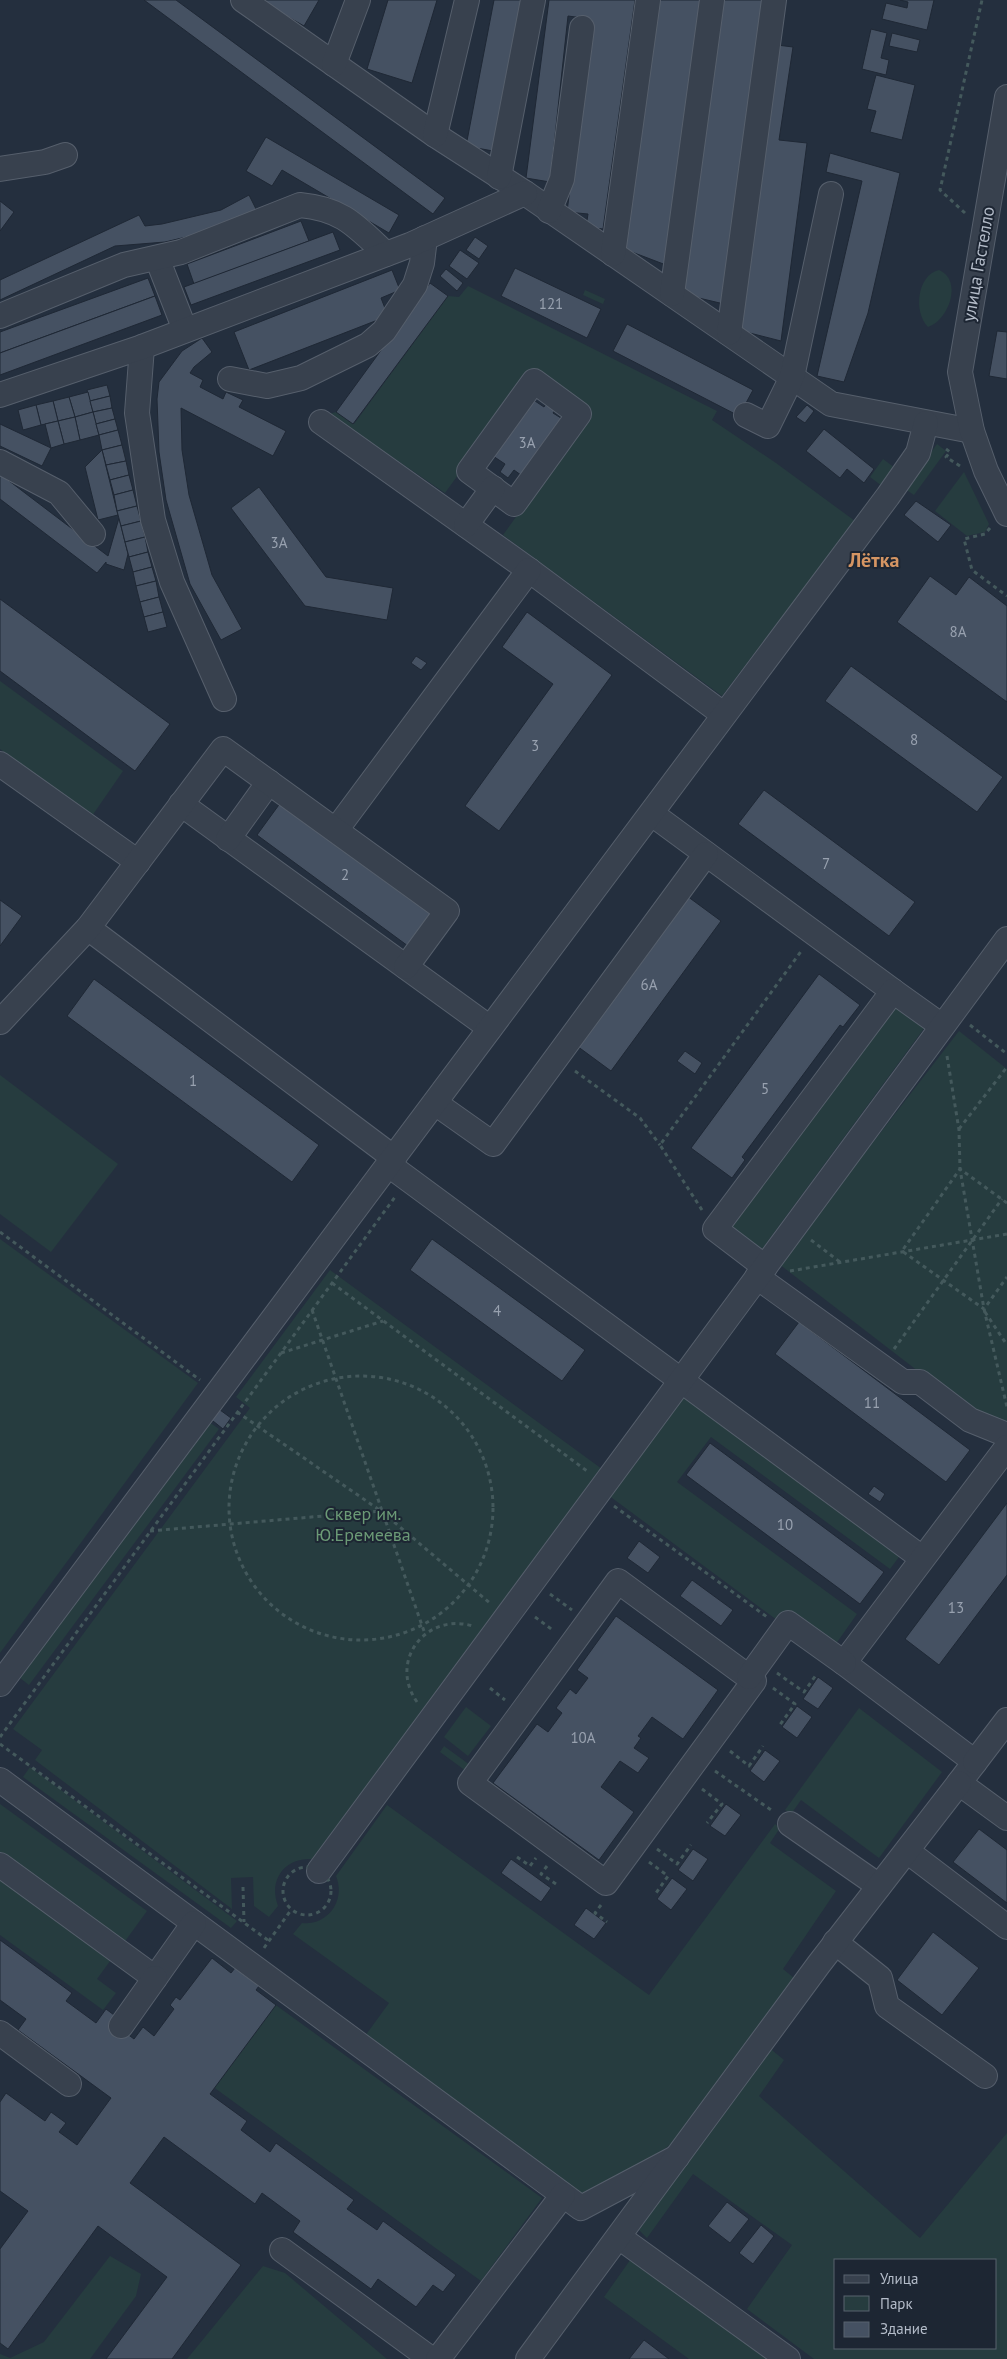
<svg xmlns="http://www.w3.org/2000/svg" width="1007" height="2359" font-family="'PT Sans',sans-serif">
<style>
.green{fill:#263c3f;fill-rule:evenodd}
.building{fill:#455162;stroke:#1f2835}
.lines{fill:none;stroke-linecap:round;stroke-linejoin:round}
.minor-casing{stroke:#565f6c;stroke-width:26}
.path{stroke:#44595c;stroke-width:3;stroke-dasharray:4 4;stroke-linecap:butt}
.minor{stroke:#38414e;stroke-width:24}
.labels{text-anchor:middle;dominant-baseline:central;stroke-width:4;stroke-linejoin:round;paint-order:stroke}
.number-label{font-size:15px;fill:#98a1af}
.street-label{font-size:18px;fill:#b4bcc9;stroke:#1d2633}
.park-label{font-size:18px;fill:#6b9a76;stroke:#1d2633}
.quarter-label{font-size:20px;font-weight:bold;fill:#d59563;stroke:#1d2633}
</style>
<rect width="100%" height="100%" fill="#242f3e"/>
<!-- green -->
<g class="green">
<path d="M 939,270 C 963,280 949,320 928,327 C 913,312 917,275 939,270 Z"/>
<path d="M 468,286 L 717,411 L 712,420 L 776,463 L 855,521 L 722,696 L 503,535 L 590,414 L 532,373 L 445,493 L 329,414 L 336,412 L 354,424 L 448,296 L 459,297 Z"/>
<path d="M 585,290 L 605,299 L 603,304 L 583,295 Z"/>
<path d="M 937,444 L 946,451 L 914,495 L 905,489 Z"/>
<path d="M 883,459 L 895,468 L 882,486 L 870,477 Z"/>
<path d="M 964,472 L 989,524 L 985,532 L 967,536 L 935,511 Z"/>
<path d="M 0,681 L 123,771 L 92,816 L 0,749 Z"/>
<path d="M 892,998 L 928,1023 L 762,1249 L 727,1223 Z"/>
<path d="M 959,1031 L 1007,1069 L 1007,1427 L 1001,1435 L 779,1264 Z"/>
<path d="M 0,1075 L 118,1164 L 51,1252 L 0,1214 Z"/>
<path d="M 0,1239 L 198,1383 L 0,1653 Z"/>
<path d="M 330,1270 L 602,1469 L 312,1859 C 285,1857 268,1880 278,1906 L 269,1917 L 254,1906 L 253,1877 L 231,1878 L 232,1909 L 35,1760 L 42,1750 L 13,1729 L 250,1408 L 236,1397 Z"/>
<path d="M 685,1392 L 902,1553 L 890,1569 L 711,1437 L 677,1482 L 857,1614 L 833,1648 L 781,1623 L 608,1495 Z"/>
<path d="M 209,1422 L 219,1429 L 29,1685 L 20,1678 Z"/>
<path d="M 466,1707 L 491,1726 L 468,1756 L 444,1737 Z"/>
<path d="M 859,1708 L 942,1772 L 879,1858 L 801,1800 L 791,1814 L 785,1810 Z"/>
<path d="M 444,1746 L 470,1765 L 466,1771 L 440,1752 Z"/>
<path d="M 30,1767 L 237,1921 L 231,1928 L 23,1777 Z"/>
<path d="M 0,1804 L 147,1911 L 123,1944 L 0,1855 Z"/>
<path d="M 387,1805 L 649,1995 L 775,1824 L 780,1828 L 770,1843 L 836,1891 L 783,1969 L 794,1978 L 685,2135 L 591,2198 L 580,2192 L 365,2036 L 389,2003 L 293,1934 L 302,1923 C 328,1926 346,1900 336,1876 Z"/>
<path d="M 0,1875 L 113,1957 L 97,1979 L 116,1993 L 103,2010 L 0,1935 Z"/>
<path d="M 273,2003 L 542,2198 L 481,2281 L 212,2086 Z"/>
<path d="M 767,2046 L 784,2060 L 759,2096 L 920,2238 L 1007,2133 L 1007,2359 L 814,2359 L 747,2309 L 792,2245 L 693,2174 L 647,2238 L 638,2229 ZM 836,2260 L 996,2260 L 996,2348 L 836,2348 Z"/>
<path d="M 110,2256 L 141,2274 L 136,2296 L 90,2359 L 0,2359 L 0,2354 L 10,2358 L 44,2342 Z"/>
<path d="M 633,2256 L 777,2359 L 689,2359 L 604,2297 Z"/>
<path d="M 263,2266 L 285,2273 L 387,2359 L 187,2359 Z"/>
</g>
<!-- building -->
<g class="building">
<path d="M 144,0 L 176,0 L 445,198 L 433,214 Z"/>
<path d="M 266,0 L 319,0 L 304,26 L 264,3 Z"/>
<path d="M 388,0 L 437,0 L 412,83 L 367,69 Z"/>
<path d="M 494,0 L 522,0 L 493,151 L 466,146 Z"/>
<path d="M 549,0 L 635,0 L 603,229 L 586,227 L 588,214 L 567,212 L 591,19 L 568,16 L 550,182 L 526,178 Z"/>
<path d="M 658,0 L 703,0 L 666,265 L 624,249 Z"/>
<path d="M 721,0 L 764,0 L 724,304 L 682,294 Z"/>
<path d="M 900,0 L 934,0 L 927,30 L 882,19 L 886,3 L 907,8 L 908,2 Z"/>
<path d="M 871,29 L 887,33 L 881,58 L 889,60 L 886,75 L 862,69 Z"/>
<path d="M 892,33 L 920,40 L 917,52 L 889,46 Z"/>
<path d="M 777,45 L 793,47 L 779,140 L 807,143 L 781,341 L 738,330 Z"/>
<path d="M 876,75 L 915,85 L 902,140 L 870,132 L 876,111 L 867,109 Z"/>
<path d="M 266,137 L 399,215 L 389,233 L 282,170 L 272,186 L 246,171 Z"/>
<path d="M 830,153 L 900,173 L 868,313 L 844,382 L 817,376 L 862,181 L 826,172 Z"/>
<path d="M 249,195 L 257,211 L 228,227 L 165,242 L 115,246 L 0,300 L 0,280 L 139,215 L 145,226 L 162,224 L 221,210 Z"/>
<path d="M 0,201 L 14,212 L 0,231 Z"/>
<path d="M 301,221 L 309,241 L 194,284 L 187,264 Z"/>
<path d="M 333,232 L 340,250 L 191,305 L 184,287 Z"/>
<path d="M 475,237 L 488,246 L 479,259 L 466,250 Z"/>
<path d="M 460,250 L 479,263 L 467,279 L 449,266 Z"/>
<path d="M 515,268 L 601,309 L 587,338 L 501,296 Z"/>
<path d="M 446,269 L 463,283 L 457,291 L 440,276 Z"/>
<path d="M 392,270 L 400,290 L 381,298 L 388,316 L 249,370 L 234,332 Z"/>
<path d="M 148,278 L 155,296 L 0,353 L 0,332 Z"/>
<path d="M 430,283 L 448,296 L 353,424 L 336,412 Z"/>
<path d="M 155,296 L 162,315 L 0,375 L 0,353 Z"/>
<path d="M 627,324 L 753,390 L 739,416 L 613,351 Z"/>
<path d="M 997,331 L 1007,332 L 1007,379 L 989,376 Z"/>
<path d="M 202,338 L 212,352 L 194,367 L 190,373 L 203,380 L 200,387 L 223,399 L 226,392 L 243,400 L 239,407 L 286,431 L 273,456 L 181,408 L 182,450 L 189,495 L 212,575 L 242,629 L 221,640 L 190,584 L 166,500 L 159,452 L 157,399 L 159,382 L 182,351 Z"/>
<path d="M 107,385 L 110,396 L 90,401 L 87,390 Z"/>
<path d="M 88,392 L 93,412 L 75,417 L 69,397 Z"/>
<path d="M 110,396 L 112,408 L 93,412 L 90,401 Z"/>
<path d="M 69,397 L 75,417 L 58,421 L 53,401 Z"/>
<path d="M 550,398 L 559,404 L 553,413 L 564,420 L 525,478 L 514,470 L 508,478 L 500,472 L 505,464 L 493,456 L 532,399 L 544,407 Z"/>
<path d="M 53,401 L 58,421 L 41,425 L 36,405 Z"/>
<path d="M 36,405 L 41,425 L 23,430 L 18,410 Z"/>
<path d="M 807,405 L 814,411 L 805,423 L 796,417 Z"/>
<path d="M 112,408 L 115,419 L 96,424 L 93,412 Z"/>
<path d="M 93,412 L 99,435 L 80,440 L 75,417 Z"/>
<path d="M 75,417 L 80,440 L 64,444 L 58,421 Z"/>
<path d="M 115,419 L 118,430 L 99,435 L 96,424 Z"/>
<path d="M 58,421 L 64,444 L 51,448 L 45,424 Z"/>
<path d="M 0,424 L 51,448 L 42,466 L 0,446 Z"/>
<path d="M 824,429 L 874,469 L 864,483 L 847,469 L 840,478 L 806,451 Z"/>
<path d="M 118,430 L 122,445 L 102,450 L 99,435 Z"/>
<path d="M 122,445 L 126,461 L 106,465 L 102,450 Z"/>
<path d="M 102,450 L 118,515 L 98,520 L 85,467 Z"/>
<path d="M 126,461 L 129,475 L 110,480 L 106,465 Z"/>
<path d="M 0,474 L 108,556 L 119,518 L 128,554 L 124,570 L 106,564 L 106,562 L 97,573 L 0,499 Z"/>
<path d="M 129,475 L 133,490 L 114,495 L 110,480 Z"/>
<path d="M 259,487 L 326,577 L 393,588 L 387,620 L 305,606 L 231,508 Z"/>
<path d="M 133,490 L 137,506 L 117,511 L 114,495 Z"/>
<path d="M 916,501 L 951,525 L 938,542 L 904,515 Z"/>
<path d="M 137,506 L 141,521 L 121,526 L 117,511 Z"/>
<path d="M 141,521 L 145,537 L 125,542 L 121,526 Z"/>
<path d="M 145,537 L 148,552 L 129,557 L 125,542 Z"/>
<path d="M 148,552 L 152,567 L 133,572 L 129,557 Z"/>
<path d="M 152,567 L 156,581 L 136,586 L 133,572 Z"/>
<path d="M 930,576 L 956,595 L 969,577 L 1007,606 L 1007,702 L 897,622 Z"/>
<path d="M 156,581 L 159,597 L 140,602 L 136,586 Z"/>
<path d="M 159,597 L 163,612 L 144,617 L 140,602 Z"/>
<path d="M 0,599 L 170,724 L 135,771 L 0,671 Z"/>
<path d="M 163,612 L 167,627 L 148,632 L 144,617 Z"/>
<path d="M 527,612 L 612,675 L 499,831 L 465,806 L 553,684 L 502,647 Z"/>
<path d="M 416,656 L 427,663 L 421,670 L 411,663 Z"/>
<path d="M 851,666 L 1003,777 L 977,812 L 825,701 Z"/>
<path d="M 764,790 L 915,902 L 889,936 L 738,824 Z"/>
<path d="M 281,802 L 433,914 L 408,946 L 257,835 Z"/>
<path d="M 687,896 L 721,921 L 611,1071 L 577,1046 Z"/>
<path d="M 0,900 L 22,916 L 0,946 Z"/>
<path d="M 819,974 L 860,1005 L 843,1027 L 840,1025 L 742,1157 L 745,1160 L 732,1178 L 691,1148 Z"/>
<path d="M 94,979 L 319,1145 L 292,1182 L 67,1016 Z"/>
<path d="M 685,1051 L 702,1063 L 695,1074 L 677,1061 Z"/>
<path d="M 432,1239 L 585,1350 L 562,1381 L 410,1270 Z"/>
<path d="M 799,1322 L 970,1450 L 946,1482 L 775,1354 Z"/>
<path d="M 216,1407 L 231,1418 L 223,1429 L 208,1417 Z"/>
<path d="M 710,1443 L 884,1572 L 860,1604 L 686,1475 Z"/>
<path d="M 874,1486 L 885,1494 L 880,1502 L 868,1494 Z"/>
<path d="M 1007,1503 L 1007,1575 L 939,1665 L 905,1639 Z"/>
<path d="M 639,1541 L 660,1557 L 648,1573 L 627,1558 Z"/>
<path d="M 692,1580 L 733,1610 L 721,1626 L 680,1596 Z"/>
<path d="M 616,1616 L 718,1690 L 683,1739 L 652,1717 L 638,1736 L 641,1738 L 634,1748 L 649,1758 L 638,1773 L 620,1761 L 601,1787 L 634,1812 L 599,1860 L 493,1783 L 537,1724 L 548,1732 L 562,1713 L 556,1708 L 570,1689 L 576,1694 L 588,1678 L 577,1670 Z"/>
<path d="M 818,1677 L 833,1688 L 818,1709 L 803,1699 Z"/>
<path d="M 797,1706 L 812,1717 L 797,1738 L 782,1727 Z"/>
<path d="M 765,1750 L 780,1761 L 764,1782 L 750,1771 Z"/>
<path d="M 726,1804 L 741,1815 L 725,1836 L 710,1826 Z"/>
<path d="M 979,1829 L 1007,1850 L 1007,1903 L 953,1862 Z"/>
<path d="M 693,1849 L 708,1859 L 693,1881 L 678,1870 Z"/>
<path d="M 511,1859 L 551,1888 L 541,1902 L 501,1873 Z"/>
<path d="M 672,1878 L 687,1889 L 671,1910 L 657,1899 Z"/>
<path d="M 586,1908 L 606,1923 L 594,1939 L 574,1925 Z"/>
<path d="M 933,1932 L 979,1968 L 942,2015 L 897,1980 Z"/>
<path d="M 0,1940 L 72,1993 L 66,2001 L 96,2023 L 106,2009 L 114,2015 L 110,2021 L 134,2039 L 143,2027 L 154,2036 L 174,2009 L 170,2005 L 176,1997 L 180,2000 L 212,1958 L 231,1973 L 235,1968 L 259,1986 L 256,1990 L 276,2005 L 210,2094 L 247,2121 L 241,2130 L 270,2152 L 276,2143 L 354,2200 L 347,2209 L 377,2230 L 383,2221 L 456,2275 L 443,2292 L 433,2285 L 416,2307 L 378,2279 L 371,2289 L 293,2232 L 300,2221 L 262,2193 L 255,2204 L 164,2137 L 130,2183 L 241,2265 L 172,2359 L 106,2359 L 167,2277 L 98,2226 L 8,2349 L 0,2343 L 0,2249 L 28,2211 L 0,2191 L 0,2102 L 6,2093 L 45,2121 L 51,2112 L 66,2123 L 59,2132 L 77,2145 L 111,2098 L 18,2030 L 26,2019 L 0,2000 Z"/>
<path d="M 727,2202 L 749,2219 L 730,2243 L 708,2226 Z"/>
<path d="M 761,2225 L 774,2236 L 753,2264 L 739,2253 Z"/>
<path d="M 644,2340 L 669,2359 L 629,2359 Z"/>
</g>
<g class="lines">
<!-- minor casing -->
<g class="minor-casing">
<g id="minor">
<path d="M 243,0 L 435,135 L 525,193 L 831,404 L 972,431"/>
<path d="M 334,64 L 358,0"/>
<path d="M 1007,97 L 960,372 L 972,431 L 986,471 L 1007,514"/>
<path d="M 435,135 L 467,0"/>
<path d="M 0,169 L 45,162 L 65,155"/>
<path d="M 499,177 L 533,0"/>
<path d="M 549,211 L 562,179 L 582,28"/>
<path d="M 613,254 L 648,0"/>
<path d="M 157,258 L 185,330"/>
<path d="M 672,294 L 712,0"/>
<path d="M 0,316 L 124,265 L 181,252 L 300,205 C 343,209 356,226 386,254"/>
<path d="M 729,333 L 774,0"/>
<path d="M 142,347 L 137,413 L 153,520 L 172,582 L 224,699"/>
<path d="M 230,379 L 267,386 L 301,378 L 368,345 L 384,331 L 415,285 L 422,263 L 425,238"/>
<path d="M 534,381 L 579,414 L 514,504 L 469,471 Z"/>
<path d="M 0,395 L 142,347 L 410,245 L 525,193"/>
<path d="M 746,415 L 768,426 L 792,377 L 831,194"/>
<path d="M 321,422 L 529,570 L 723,714"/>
<path d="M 0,462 L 59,493 L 93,534"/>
<path d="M 466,525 L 493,488"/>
<path d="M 0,764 L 138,862"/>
<path d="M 181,804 L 490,1028"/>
<path d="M 652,814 L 893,991"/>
<path d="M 336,830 L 529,570"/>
<path d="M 228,839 L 269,782"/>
<path d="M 88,928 L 394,1158"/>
<path d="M 0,1022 L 88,928 L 223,749 L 447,911 L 406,967"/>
<path d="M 435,1103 L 493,1144 L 706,854"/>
<path d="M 389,1165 L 922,1558"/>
<path d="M 765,1267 L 715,1229 L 893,991 L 942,1026"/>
<path d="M 757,1277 L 903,1382 L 920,1382 L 970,1420 L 1007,1435"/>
<path d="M 1007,1447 L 844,1663 L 975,1762 L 959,1783 L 1007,1818"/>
<path d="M 618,1581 L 754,1681 L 606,1883 L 470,1783 Z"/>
<path d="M 749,1677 L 788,1623 L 844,1663"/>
<path d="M 0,1684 L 888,496 L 918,453 L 926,423"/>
<path d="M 975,1762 L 1007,1720"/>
<path d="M 0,1780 L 581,2208 L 677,2157"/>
<path d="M 790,1824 L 879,1886"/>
<path d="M 907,1851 L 1007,1927"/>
<path d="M 0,1865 L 155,1978 L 194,1923"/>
<path d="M 319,1871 L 1007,939"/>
<path d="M 835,1942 L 880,1978 L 887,2006 L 985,2076"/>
<path d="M 121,2026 L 155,1978"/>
<path d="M 0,2033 L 69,2084"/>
<path d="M 619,2237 L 788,2359"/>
<path d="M 282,2250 L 431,2359"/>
<path d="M 438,2359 L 563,2195"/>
<path d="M 528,2359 L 819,1964 L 959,1783"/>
</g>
</g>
<!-- path -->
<g class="path">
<path d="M 965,213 L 940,190 L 982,0"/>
<path d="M 946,449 L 950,452 L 946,457 L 960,466"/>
<path d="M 990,528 L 985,534 L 964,539 L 972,570 L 1007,596"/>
<path d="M 970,1025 L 1007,1054"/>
<path d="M 947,1056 L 959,1130 L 960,1169 L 984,1309 L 1007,1407"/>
<path d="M 575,1071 L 640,1118 L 660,1145"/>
<path d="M 959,1129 L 1007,1067"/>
<path d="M 1007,1203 L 960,1169 L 902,1251 L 984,1309 L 1007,1277"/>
<path d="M 702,1210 L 660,1145 L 802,950"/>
<path d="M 0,1232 L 200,1380"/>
<path d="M 811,1240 L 840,1262"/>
<path d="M 790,1271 L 1007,1234"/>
<path d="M 332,1283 L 587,1471"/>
<path d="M 312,1310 L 425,1634"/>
<path d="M 985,1312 L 1007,1345"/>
<path d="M 894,1349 L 1002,1199"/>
<path d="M 281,1353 L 383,1321"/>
<circle cx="361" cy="1508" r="132"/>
<path d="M 237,1412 L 381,1511 L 491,1604"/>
<path d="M 614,1506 L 767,1617"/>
<path d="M 150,1531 L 381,1511"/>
<path d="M 550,1594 L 572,1610"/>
<path d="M 535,1617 L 554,1631"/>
<path d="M 777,1673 L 804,1692 L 816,1675"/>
<path d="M 490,1688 L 505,1700"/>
<path d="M 773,1688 L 795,1704 L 779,1726"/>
<path d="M 417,1702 C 388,1661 426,1612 473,1626"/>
<path d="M 0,1737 L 395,1197"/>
<path d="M 0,1744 L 269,1941"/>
<path d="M 730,1751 L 749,1766 L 763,1746"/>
<path d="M 715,1771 L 774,1812"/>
<path d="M 702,1789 L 722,1804 L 707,1823"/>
<path d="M 657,1849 L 677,1864 L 691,1845"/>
<path d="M 517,1857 L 530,1866 L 536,1858"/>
<path d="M 649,1862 L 668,1876 L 654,1896"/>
<path d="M 547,1866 L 541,1874 L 556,1884"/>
<circle cx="307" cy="1891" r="24"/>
<path d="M 243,1887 L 244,1922"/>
<path d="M 601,1905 L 595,1913 L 607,1922"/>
<path d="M 264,1948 L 291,1910"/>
</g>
<!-- minor -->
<use href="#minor" class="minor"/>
</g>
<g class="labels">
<!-- number labels -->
<g class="number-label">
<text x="551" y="303">121</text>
<text x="527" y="442">3А</text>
<text x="279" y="542">3А</text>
<text x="958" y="631">8А</text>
<text x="914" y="739">8</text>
<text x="535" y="745">3</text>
<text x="826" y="863">7</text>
<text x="345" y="874">2</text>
<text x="649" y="984">6А</text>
<text x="193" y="1080">1</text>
<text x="765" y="1088">5</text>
<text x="497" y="1310">4</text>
<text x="872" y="1402">11</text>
<text x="785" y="1524">10</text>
<text x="956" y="1607">13</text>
<text x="583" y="1737">10А</text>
</g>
<!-- street labels -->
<g class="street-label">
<text transform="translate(978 264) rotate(-80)">улица Гастелло</text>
</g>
<!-- park labels -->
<g class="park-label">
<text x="363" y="1513">Сквер им.<tspan x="363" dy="21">Ю.Еремеева</tspan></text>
</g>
<!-- quarter labels -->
<g class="quarter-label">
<text x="874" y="560">Лётка</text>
</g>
</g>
<!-- legend -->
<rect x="834" y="2259" width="162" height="90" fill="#1d2633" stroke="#59626f"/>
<rect x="844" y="2275" width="25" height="8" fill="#38414e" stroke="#59626f"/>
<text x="880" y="2284" font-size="15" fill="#b4bcc9">Улица</text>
<rect x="844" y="2296" width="25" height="15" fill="#263c3f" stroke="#59626f"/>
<text x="880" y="2309" font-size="15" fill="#b4bcc9">Парк</text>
<rect x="844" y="2322" width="25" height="15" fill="#455162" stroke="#59626f"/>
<text x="880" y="2334" font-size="15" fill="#b4bcc9">Здание</text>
</svg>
